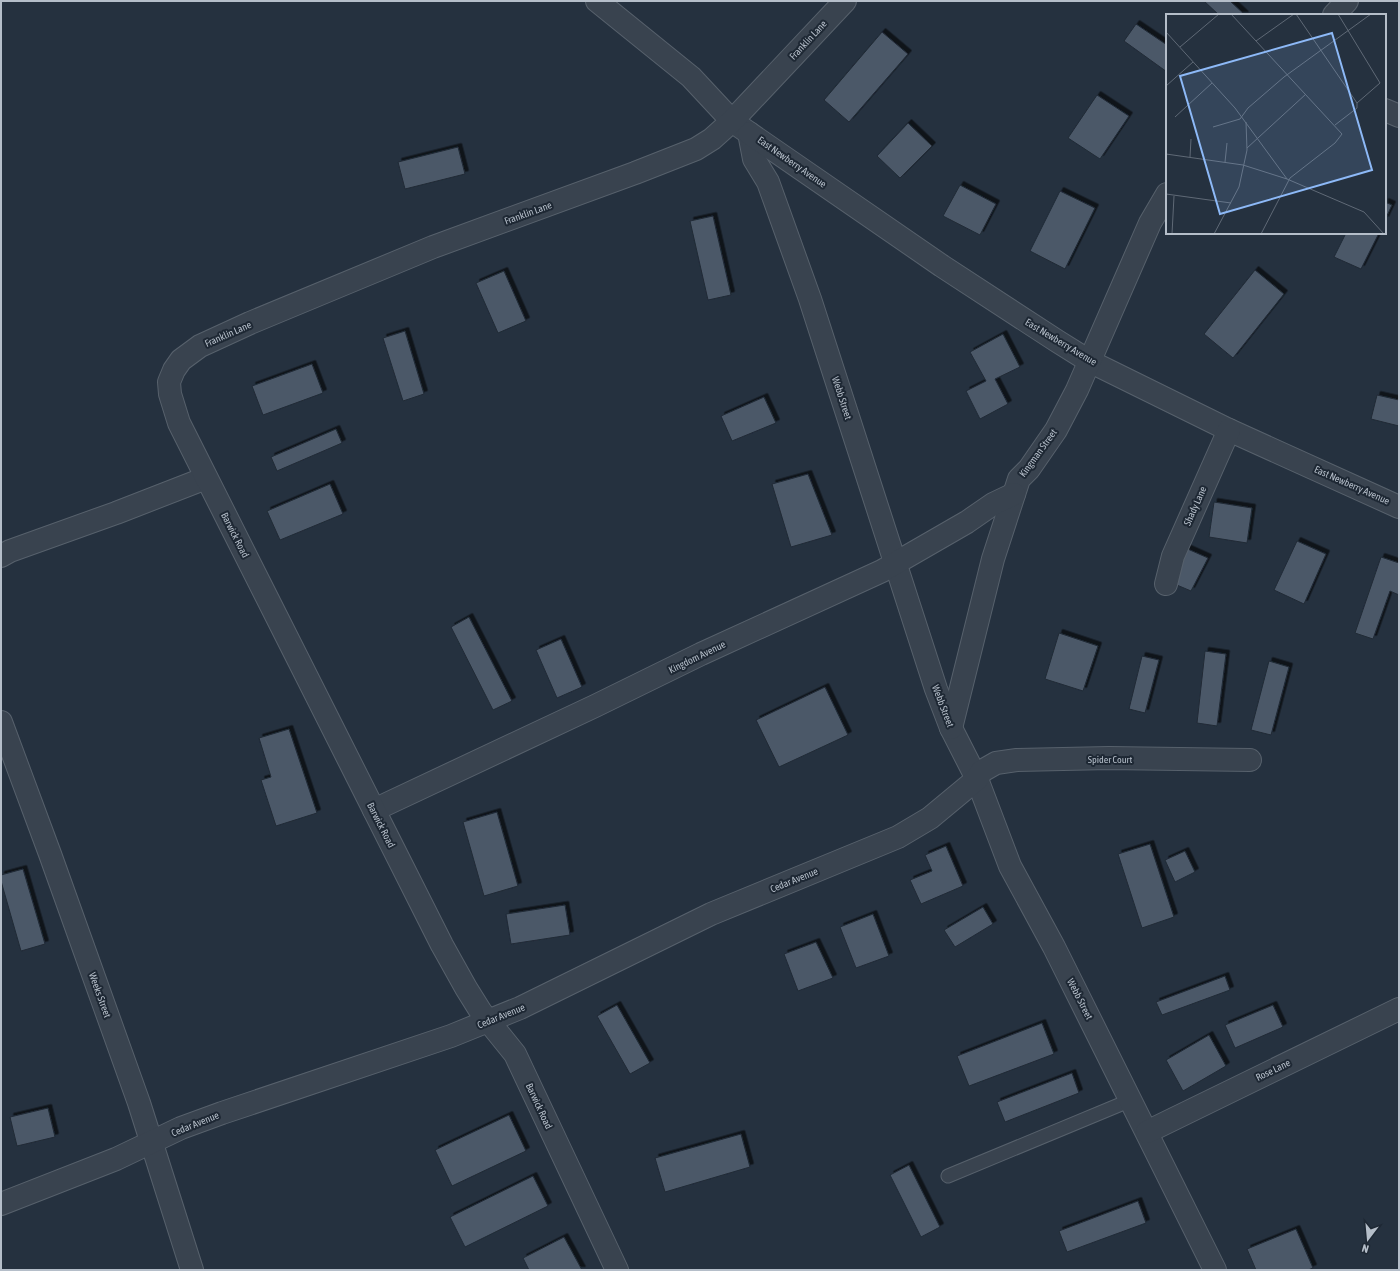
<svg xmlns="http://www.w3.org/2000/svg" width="1400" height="1271" font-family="'Asap Condensed',sans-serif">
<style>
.building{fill:#4b5868;stroke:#202a36;filter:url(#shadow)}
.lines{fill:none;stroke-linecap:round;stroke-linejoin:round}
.lane-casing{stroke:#57616c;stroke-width:15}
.street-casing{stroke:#57616c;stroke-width:24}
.lane{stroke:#39434f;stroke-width:13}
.street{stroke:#39434f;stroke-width:22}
.labels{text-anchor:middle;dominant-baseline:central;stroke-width:4;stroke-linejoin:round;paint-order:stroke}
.street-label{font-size:10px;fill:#b5bec9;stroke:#1e2834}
.inset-road{fill:none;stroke:#5f6976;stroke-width:1}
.view{fill:#8db9f7;fill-opacity:0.15;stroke:#8db9f7;stroke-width:2}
.inset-edge{fill:none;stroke:#b5bec9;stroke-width:2}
</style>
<defs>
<filter id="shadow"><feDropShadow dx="3.5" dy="-3.5" stdDeviation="0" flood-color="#0009"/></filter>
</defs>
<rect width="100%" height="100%" fill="#25313f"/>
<!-- building -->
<g class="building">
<path d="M 1204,1 L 1230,1 L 1245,15 L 1219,15 Z"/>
<path d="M 1136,24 L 1167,45 L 1167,72 L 1124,41 Z"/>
<path d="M 882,32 L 908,54 L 849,122 L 824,100 Z"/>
<path d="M 1097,95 L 1129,116 L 1100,159 L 1068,138 Z"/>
<path d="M 908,123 L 932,146 L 900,178 L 877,156 Z"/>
<path d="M 458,147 L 465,174 L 405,189 L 398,162 Z"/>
<path d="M 960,185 L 996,204 L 980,235 L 943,216 Z"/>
<path d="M 1060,191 L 1095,208 L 1065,269 L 1030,251 Z"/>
<path d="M 1385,202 L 1392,205 L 1385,220 Z"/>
<path d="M 713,216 L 731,295 L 708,300 L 690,221 Z"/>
<path d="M 1346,233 L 1379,233 L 1361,269 L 1334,257 Z"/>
<path d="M 1255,270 L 1284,294 L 1233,358 L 1204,334 Z"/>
<path d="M 504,271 L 526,321 L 498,333 L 476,283 Z"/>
<path d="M 405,331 L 424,394 L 403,401 L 383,338 Z"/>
<path d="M 1003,334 L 1020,367 L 995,379 L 1008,404 L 980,419 L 966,391 L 986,381 L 970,352 Z"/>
<path d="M 312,364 L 323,393 L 263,415 L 252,386 Z"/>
<path d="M 1377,395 L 1399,400 L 1399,426 L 1371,419 Z"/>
<path d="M 764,397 L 776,423 L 732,441 L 721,416 Z"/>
<path d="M 336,429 L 342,443 L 277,471 L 271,457 Z"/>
<path d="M 808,474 L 832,535 L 791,547 L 772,484 Z"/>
<path d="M 330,484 L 343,514 L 280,540 L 267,511 Z"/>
<path d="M 1214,502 L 1252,508 L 1247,543 L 1209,537 Z"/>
<path d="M 1297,541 L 1326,554 L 1304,604 L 1274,590 Z"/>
<path d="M 1181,546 L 1208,558 L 1191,591 L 1165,580 Z"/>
<path d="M 1381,557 L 1399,563 L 1399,595 L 1390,591 L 1373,639 L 1355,633 Z"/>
<path d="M 469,617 L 512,701 L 493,710 L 451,627 Z"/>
<path d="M 1059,633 L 1098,646 L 1083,691 L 1045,679 Z"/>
<path d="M 561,639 L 582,687 L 557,698 L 536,650 Z"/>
<path d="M 1205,651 L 1226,654 L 1217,726 L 1197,723 Z"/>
<path d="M 1142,656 L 1159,660 L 1145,713 L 1129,709 Z"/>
<path d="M 1269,661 L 1289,667 L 1271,735 L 1251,730 Z"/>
<path d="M 825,687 L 848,735 L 779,767 L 756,720 Z"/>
<path d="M 289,729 L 317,813 L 276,826 L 261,780 L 271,777 L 259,738 Z"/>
<path d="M 497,812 L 518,886 L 484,896 L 463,822 Z"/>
<path d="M 1150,844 L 1174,917 L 1142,928 L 1118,854 Z"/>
<path d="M 946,846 L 963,886 L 921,904 L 910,880 L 932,871 L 925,855 Z"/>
<path d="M 1185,851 L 1195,872 L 1175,882 L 1165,860 Z"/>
<path d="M 23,869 L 45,944 L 21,951 L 1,881 L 1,875 Z"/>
<path d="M 565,905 L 570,935 L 511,944 L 506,914 Z"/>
<path d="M 983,907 L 993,924 L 955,947 L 944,930 Z"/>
<path d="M 873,914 L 889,956 L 856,968 L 840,927 Z"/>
<path d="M 816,942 L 833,978 L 798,991 L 784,954 Z"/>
<path d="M 1225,976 L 1230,990 L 1162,1015 L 1156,1002 Z"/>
<path d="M 617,1005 L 650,1063 L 630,1074 L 597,1016 Z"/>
<path d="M 1273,1005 L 1283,1027 L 1235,1048 L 1225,1025 Z"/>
<path d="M 1042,1023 L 1054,1054 L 969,1086 L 957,1056 Z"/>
<path d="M 1209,1035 L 1226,1066 L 1183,1091 L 1166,1060 Z"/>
<path d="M 1072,1073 L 1079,1093 L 1005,1122 L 997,1102 Z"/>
<path d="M 48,1108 L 55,1137 L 17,1146 L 10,1117 Z"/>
<path d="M 509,1115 L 526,1151 L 452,1186 L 435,1150 Z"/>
<path d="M 741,1134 L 750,1167 L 665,1192 L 655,1158 Z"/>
<path d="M 909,1165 L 940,1227 L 921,1237 L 890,1175 Z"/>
<path d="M 533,1176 L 548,1206 L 465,1247 L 450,1217 Z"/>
<path d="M 1138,1201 L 1146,1223 L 1067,1252 L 1059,1231 Z"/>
<path d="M 1296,1229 L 1313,1268 L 1308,1270 L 1256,1270 L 1247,1249 Z"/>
<path d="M 564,1237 L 582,1270 L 529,1270 L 523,1258 Z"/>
</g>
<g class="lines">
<!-- lane casing -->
<g class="lane-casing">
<path id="lane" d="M 948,1176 L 1131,1100"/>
</g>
<!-- street casing -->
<g class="street-casing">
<g id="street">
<path d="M 597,1 L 691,77 L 732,121 L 749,133 L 754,159 L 768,182 L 810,299 L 936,689 L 951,728 L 977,779 L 1010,866 L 1054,947 L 1215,1270"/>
<path d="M 1334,15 L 1347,1"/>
<path d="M 1385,110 L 1399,116"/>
<path d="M 749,133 L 942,266 L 1057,341 L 1089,361 L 1229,430 L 1399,507"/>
<path d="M 1,556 L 10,551 L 116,513 L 206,478"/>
<path d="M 1166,584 L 1173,556 L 1229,430"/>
<path d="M 1,722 L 50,854 L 139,1103 L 192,1270"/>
<path d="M 951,728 L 993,559 L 1019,479 L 1029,469 L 1056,430 L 1077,390 L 1150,223 L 1167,194"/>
<path d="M 374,810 L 595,706 L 701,654 L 882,571 L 967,522 L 993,504 L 1014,494"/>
<path d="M 1147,1132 L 1399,1009"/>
<path d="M 1,1204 L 116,1159 L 181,1128 L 222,1113 L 451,1036 L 520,1008 L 711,914 L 898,837 L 930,818 L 977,779 L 982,771 L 996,763 L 1017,760 L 1109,758 L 1250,760"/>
<path d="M 617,1270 L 515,1054 L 481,1012 L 466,988 L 442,945 L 179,423 L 170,394 L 169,382 L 174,370 L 181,360 L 200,346 L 250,323 L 433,247 L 635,173 L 696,149 L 712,139 L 732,121 L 845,1"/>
</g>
</g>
<!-- lane -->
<use href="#lane" class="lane"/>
<!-- street -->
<use href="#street" class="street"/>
</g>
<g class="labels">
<!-- street labels -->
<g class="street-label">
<text transform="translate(808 40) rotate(-47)">Franklin Lane</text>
<text transform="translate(792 162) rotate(35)">East Newberry Avenue</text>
<text transform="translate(528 213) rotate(-20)">Franklin Lane</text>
<text transform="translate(228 334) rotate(-24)">Franklin Lane</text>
<text transform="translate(1061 342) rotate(31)">East Newberry Avenue</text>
<text transform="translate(842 398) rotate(72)">Webb Street</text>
<text transform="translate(1038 453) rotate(-54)">Kingman Street</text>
<text transform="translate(1352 485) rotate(24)">East Newberry Avenue</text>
<text transform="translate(1195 506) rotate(-66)">Shady Lane</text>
<text transform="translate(235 535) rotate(63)">Barwick Road</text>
<text transform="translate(697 657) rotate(-26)">Kingdom Avenue</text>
<text transform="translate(943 706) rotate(69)">Webb Street</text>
<text x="1110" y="759">Spider Court</text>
<text transform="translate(381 825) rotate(63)">Barwick Road</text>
<text transform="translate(794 880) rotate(-22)">Cedar Avenue</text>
<text transform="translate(100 995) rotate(70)">Weeks Street</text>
<text transform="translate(1080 999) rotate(63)">Webb Street</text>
<text transform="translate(501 1016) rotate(-22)">Cedar Avenue</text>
<text transform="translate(1273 1070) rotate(-26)">Rose Lane</text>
<text transform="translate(539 1106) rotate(65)">Barwick Road</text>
<text transform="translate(195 1124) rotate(-22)">Cedar Avenue</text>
</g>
</g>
<!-- overview -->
<g transform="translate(1166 14)">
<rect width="220" height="220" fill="#25313f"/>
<path class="inset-road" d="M 65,0 L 176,120 L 169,129 L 124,164 L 95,220M 130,0 L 191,89M 172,0 L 214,69 L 191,89M 0,18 L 69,94 L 121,165 L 198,198 L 218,220M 90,27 L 128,0M 14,33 L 53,0M 0,72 L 27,48M 9,103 L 46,69M 169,111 L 191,94 L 191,89M 47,113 L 74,105 L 82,94 L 118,63 L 205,0M 81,134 L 140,80M 0,140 L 77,151 L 121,165M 24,143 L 25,125M 59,148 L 61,129M 0,180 L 65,189M 6,220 L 8,182M 48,220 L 73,173 L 81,136 L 80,108"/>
<path class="view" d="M 166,19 L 206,156 L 54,200 L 14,62 Z"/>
<rect width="220" height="220" class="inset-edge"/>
</g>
<!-- border -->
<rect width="1400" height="1271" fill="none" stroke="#b5bec9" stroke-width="4"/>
<!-- north arrow -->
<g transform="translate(1368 1239) rotate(196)" stroke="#1e2834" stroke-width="3" paint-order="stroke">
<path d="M0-3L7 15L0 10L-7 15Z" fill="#b5bec9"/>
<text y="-6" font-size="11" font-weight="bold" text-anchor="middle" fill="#b5bec9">N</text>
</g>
</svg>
